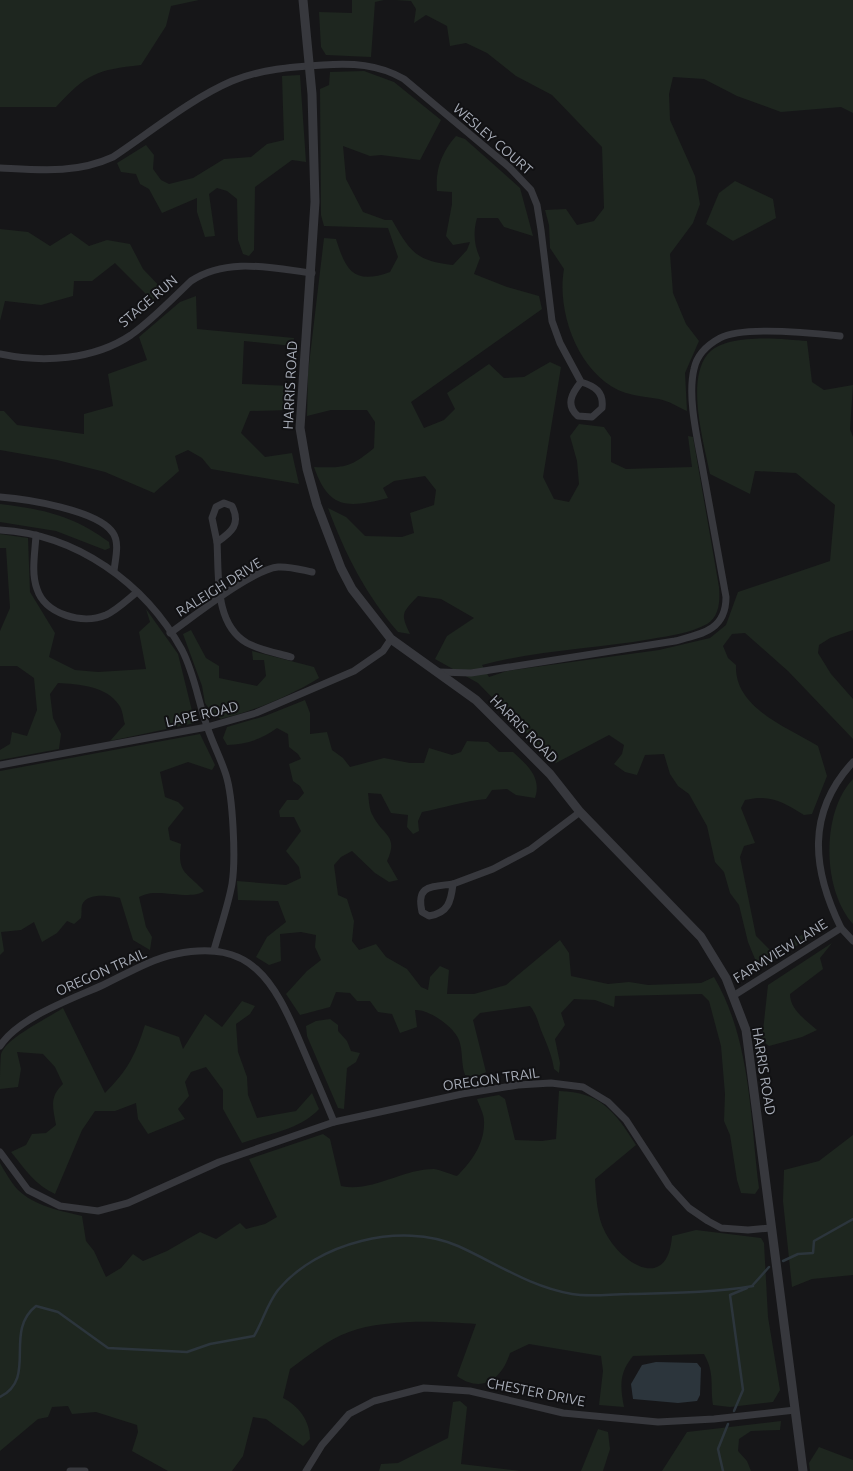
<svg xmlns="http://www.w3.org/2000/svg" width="853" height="1471" font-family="Ubuntu,sans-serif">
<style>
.green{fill:#1e261f}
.water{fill:#2c353c}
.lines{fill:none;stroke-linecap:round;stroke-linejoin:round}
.stream{stroke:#2c353c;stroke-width:2.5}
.minor{stroke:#37383d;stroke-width:7}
.tertiary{stroke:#37383d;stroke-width:9}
.labels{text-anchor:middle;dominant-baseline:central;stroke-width:4;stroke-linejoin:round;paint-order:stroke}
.street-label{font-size:14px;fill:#a8adb8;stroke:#111113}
</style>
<rect width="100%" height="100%" fill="#161618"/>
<!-- green -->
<g class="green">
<path d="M 0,0 L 199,0 L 171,6 L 166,26 L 141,65 C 97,70 87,73 56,107 L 0,107 Z"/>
<path d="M 352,0 L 384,0 L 375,2 L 371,57 L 326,55 L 321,47 L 319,12 L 352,13 Z"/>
<path d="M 395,0 L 853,0 L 853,113 L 841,107 L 781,112 L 737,96 L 704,79 L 673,77 L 669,94 L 670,120 L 695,176 L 700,204 L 693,223 L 670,254 L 673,293 L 686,324 L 699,341 L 685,373 L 687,411 C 678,407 669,401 659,399 C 648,397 636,396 626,393 C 580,378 556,313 564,269 L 550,248 L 549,225 L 545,210 L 566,209 L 577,225 L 594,221 L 604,208 L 602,147 L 552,95 L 516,76 L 487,53 L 466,43 L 450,46 L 447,26 L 426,15 L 414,23 L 416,9 L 411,1 Z"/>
<path d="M 364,71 L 394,82 L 441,120 L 420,160 L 381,155 L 370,156 L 343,146 L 346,179 L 363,212 L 385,220 L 392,220 C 410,251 415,261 453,265 L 467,250 L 470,242 L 453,245 L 446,236 L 452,204 L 452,192 L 437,191 C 435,169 442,152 456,136 L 465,139 L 520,188 L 533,236 L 504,227 L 498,218 L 477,218 C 473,232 474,245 480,258 L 474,274 L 507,287 L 539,296 L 542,309 L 411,402 L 424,428 L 444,420 L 455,409 L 447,393 L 489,364 L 504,378 L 524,377 L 550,362 L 561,367 L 543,477 L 554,499 L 569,502 L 579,484 L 577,461 L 570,436 L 579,424 L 604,427 L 611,437 L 611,462 L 626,469 L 692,467 L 688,436 L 693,437 L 719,587 C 720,600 720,616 707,624 C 691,633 669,636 651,639 C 595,649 537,650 482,665 L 489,677 L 507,671 L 659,650 L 710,638 L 726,625 L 738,592 L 830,561 L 835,505 L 796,473 L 755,471 L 750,494 L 710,474 C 704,443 686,382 707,355 C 725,332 782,339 807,341 L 812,382 L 824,390 L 853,385 L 850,429 L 853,437 L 853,630 L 830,638 L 819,645 L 818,653 L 831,674 L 853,699 L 853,739 L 788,671 L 745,633 L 732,634 L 723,646 L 728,658 L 736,665 C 734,708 787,727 818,746 L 827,776 L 812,814 L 804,815 C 783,802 771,794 745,800 L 741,808 L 755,843 L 744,846 L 740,857 L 756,936 L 773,953 L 824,921 L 828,926 L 763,967 L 755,959 L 748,942 L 739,905 L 730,893 L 724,872 L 715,862 L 707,826 L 689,794 L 678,786 L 670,774 L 664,754 L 645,755 L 637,775 L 625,772 L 614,764 L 622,754 L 624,745 L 609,735 L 556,763 L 478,683 L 435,659 L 447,636 L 474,618 L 441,599 L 418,596 C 402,613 400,613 410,634 L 398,632 C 366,595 345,554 328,508 L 346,517 L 365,536 L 402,537 L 414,533 L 410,513 L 434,505 L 436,490 L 425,476 L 394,481 L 383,488 L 388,498 C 348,508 329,510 314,467 C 344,468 350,468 374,448 L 375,422 L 367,410 L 331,410 L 307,416 L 308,373 L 324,238 L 336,239 C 346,271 354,285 390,272 L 398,257 L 388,228 L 324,226 L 321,215 L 320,89 L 329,85 L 330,72 Z"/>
<path d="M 300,75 L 306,162 L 292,160 L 255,187 L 254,250 L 249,256 L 243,254 L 238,240 L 237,199 L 227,191 L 217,188 L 209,194 L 215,236 L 205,237 L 197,212 L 197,198 L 162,213 L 149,189 L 140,184 L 136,174 L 121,172 L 117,163 L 146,145 L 154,155 L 153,169 L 161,180 L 169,184 L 193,178 L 224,159 L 251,157 L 267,144 L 284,140 L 282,76 Z"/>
<path d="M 735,181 L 773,199 L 776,218 L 733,241 L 706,224 L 719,193 Z"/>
<path d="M 0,229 L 28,232 L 50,246 L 71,233 L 89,246 L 107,240 L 130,244 L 143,269 L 164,291 L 152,300 L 115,263 L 92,281 L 74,281 L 73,296 L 41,305 L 5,301 L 0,321 Z"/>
<path d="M 196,296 L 197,329 L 294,338 L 293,346 L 244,341 L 242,384 L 292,386 L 291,410 L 250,411 L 241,433 L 265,457 L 292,453 L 299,484 L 211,469 L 202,458 L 188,450 L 175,456 L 179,471 L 154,493 L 105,472 L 57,460 L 0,450 L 0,411 L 4,411 L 17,425 L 84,434 L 84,414 L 113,406 L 108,374 L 147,360 L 139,337 L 180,302 Z"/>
<path d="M 0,504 C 43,509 74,516 109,542 L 110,548 L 105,550 L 56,531 L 0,522 Z"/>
<path d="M 0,534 L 28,538 L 30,592 L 55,633 L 49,657 L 75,670 L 98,672 L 146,669 L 139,632 L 150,622 L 146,609 L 178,654 L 195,723 L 110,741 L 125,724 C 123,719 123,710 119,705 C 107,686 78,684 58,683 L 50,694 L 53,718 L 61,734 L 59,749 L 0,760 L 0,750 L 10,744 L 12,732 L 27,736 L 37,710 L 34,678 L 17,666 L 0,666 L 0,631 L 10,608 L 6,548 L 0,548 Z"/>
<path d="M 191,630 L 206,658 L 219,666 L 219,678 L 257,686 L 266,676 L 264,660 L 253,660 L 252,651 L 314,667 L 319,678 C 288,697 256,710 221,719 L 212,713 L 205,703 L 202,686 L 183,634 Z"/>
<path d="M 305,700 L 310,713 L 310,734 L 327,732 L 332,750 L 343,758 L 350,767 L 384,758 L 410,763 L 424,763 L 429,748 L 452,755 L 461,752 L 467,741 L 488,742 L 499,752 L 513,752 C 527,765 542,777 535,798 L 516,795 L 507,789 L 492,790 L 486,799 C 464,801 443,808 422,812 L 418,821 L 419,831 L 413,834 L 407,827 L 408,815 L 391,813 L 381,794 L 368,793 C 369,800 369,810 373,816 C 383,836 399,835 387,861 L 398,880 L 389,882 L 375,873 L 352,851 L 341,857 L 334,865 L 338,895 L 347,899 L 354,921 L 352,941 L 359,950 L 376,944 L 386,957 L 407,969 L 421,987 L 428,990 L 430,977 L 440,966 L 449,970 L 447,994 L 474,994 L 506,985 L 560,940 L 569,953 L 571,976 L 608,984 L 629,982 L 648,985 L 701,983 L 714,977 C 751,1040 750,1118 759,1188 L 755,1194 L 741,1193 L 737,1180 L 730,1135 L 724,1121 L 725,1094 L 721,1046 L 709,1001 L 702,994 L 615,996 L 614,1007 L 595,1000 L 574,999 L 561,1013 L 565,1025 L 555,1039 L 560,1063 L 559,1073 L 554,1069 C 552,1056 548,1047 543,1035 C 538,1024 538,1016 530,1006 L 480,1013 L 473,1020 L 486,1072 L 477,1077 L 465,1075 C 461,1064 463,1051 459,1040 C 454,1027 429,1009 415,1010 L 417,1027 L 400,1033 L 392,1014 L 378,1012 L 370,1001 L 357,1001 L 350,993 L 336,992 L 330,1007 L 300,1015 L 286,994 L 307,971 L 321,960 L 315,947 L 316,935 L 301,932 L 280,934 L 281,961 L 269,965 L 256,957 L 267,937 L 286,922 L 278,901 L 238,900 L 237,881 L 286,885 L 301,878 L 299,867 L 286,851 L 301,831 L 294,817 L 280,817 L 279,811 L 287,800 L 298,800 L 304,793 L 300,786 L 293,781 L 289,764 L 301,759 L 298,754 L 289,747 L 288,734 L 277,728 C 261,740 246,744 227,745 L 223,738 L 227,727 L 265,716 Z"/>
<path d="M 200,734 L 215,765 L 212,770 L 188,762 L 160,772 L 165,797 L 178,802 L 184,808 L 168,828 L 170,840 L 181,844 C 177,874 186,871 204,891 C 195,899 168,892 154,893 C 149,893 143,895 139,897 L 146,927 L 152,937 L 150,950 L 133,940 L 120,898 C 110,896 87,892 82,905 C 81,909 82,914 81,918 L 74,924 L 67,921 L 57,933 L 42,942 L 34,922 L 21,930 L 1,932 L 4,951 L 0,955 L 0,771 Z"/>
<path d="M 853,779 L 853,924 C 822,890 821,812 853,779 Z"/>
<path d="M 832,943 L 820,958 L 823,969 L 790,994 C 790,1010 806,1020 817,1030 L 802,1037 L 769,1046 L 762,1040 L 768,985 Z"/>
<path d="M 242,1001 L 255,1006 L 250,1014 L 236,1024 L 238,1052 L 247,1077 L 248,1095 L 257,1118 L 296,1111 L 312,1093 L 319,1109 C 300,1130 267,1134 242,1143 L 223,1109 L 223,1090 L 206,1067 L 191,1072 L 185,1082 L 189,1096 L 178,1109 L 185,1119 L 148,1134 L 138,1119 L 136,1103 L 115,1111 L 95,1111 L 82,1130 L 55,1194 C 35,1185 25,1169 11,1152 L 26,1145 L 32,1134 L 46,1133 L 56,1125 C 53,1108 49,1097 63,1084 L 55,1067 L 43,1054 L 17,1052 L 21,1069 L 18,1087 L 0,1089 C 0,1078 0,1064 1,1054 C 6,1038 48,1018 63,1008 L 105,1093 C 128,1070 135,1056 145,1025 L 179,1037 L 183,1049 L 205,1014 L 222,1027 Z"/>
<path d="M 330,1019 L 338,1025 L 338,1031 L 347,1041 L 351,1051 L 360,1053 L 356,1062 L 347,1068 L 344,1109 L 338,1108 L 307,1036 L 306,1026 L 316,1021 Z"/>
<path d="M 559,1091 C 601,1092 615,1112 636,1145 L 595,1179 C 596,1196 597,1217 605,1232 C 622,1265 668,1292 672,1236 L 696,1230 L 761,1238 L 764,1243 L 768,1317 L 780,1390 L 773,1402 L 730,1407 L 713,1405 C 710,1384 715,1374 704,1354 L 633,1356 C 619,1373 620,1386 624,1407 L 599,1405 L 603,1371 L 601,1356 L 529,1344 L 510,1353 C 502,1379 482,1394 457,1376 L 476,1324 C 440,1321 383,1319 349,1332 C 327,1340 308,1356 290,1369 L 283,1398 C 299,1406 310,1421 310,1439 L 303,1446 L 266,1419 L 253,1417 L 243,1456 L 232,1471 L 168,1471 L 132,1451 L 138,1432 L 137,1425 L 96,1412 L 72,1414 L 68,1406 L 52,1407 L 48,1417 L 38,1419 L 0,1451 L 0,1163 C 5,1172 11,1182 17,1189 C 34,1206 61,1211 82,1216 L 86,1241 L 94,1251 L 106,1277 L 121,1268 L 133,1254 L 143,1261 L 167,1251 L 200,1232 L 216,1239 L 240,1223 L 246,1229 L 265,1224 L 277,1217 L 249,1159 L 323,1134 L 330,1139 L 341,1186 C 371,1193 402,1169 434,1169 C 441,1170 450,1174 457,1176 C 472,1161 485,1143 484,1121 C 484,1114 479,1105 477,1099 L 499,1095 L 505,1099 L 515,1140 L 542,1141 L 556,1139 Z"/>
<path d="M 853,1135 L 853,1275 L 812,1279 L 792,1287 L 783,1201 L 784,1170 L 819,1161 Z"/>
<path d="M 460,1401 L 467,1407 L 461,1464 L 521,1471 L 379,1471 L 381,1464 L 398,1463 L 448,1438 L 453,1402 Z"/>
<path d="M 781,1421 L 780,1430 L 751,1431 L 739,1439 L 738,1451 L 747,1461 L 751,1471 L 662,1471 L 687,1432 Z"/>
<path d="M 598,1429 L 608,1432 L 610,1449 L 603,1471 L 581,1471 Z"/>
<path d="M 819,1447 L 853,1460 L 853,1471 L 810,1471 L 809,1463 Z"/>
</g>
<!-- water -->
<path class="water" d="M 656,1362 L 697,1363 L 701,1368 L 700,1395 L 697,1401 L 678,1403 L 633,1399 L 631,1384 L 642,1365 Z"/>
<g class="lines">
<!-- stream -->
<g class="stream">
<path d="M 783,1261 L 798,1254 L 813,1253 L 814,1241 L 853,1219"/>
<path d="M 752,1286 L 769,1267"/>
<path d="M 0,1397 C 38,1378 3,1332 36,1306 L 58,1312 L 108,1348 L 187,1352 L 210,1344 L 254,1336 C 263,1321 267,1304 278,1290 C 317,1243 401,1221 458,1246 C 496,1263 530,1287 572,1294 C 590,1297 611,1294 629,1294 C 671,1293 712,1293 753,1286"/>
<path d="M 734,1411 L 743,1390 L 730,1295 L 747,1288"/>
<path d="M 723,1471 L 718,1449 L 728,1424"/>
</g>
<!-- minor -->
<g class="minor">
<path d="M 0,168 C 39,170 76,174 113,157 C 149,133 192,98 232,81 C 261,69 292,67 323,65 C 352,63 378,64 404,79 L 509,167 L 531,190 L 537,205 L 541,230 L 552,321 L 560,343 L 581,382 C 595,386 604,392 602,408 L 592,417 L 578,416 C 565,405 572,393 581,382"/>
<path d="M 0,354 C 43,363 94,360 131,335 C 152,320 172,299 191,281 C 227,257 271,268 312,273"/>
<path d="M 0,497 C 26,499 98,510 113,533 C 120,543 115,560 114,571"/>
<path d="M 224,503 L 232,506 C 241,524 232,532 217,542 L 212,518 L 216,507 Z"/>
<path d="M 0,530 C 76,534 145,583 182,650 C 195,675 198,702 208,729 C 213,744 221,759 226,775 C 233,797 236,860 232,884 C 228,906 220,928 214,950"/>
<path d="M 36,535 C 35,553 31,573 37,589 C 45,614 82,625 106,615 C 117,610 127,600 137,592"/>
<path d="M 217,542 C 219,575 214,624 247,643 C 260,650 277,653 291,657"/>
<path d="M 170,633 C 193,617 253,569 278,567 C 289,566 302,570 312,572"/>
<path d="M 439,672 L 471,673 L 675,641 C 702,634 726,630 726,597 C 718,555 711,512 703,470 C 698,441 687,398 694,369 C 697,354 707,345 720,338 C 742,326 813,333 840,336"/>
<path d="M 0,765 L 207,727 L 256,713 L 354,671 L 383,651 L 391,639"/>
<path d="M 453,884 L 493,869 L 531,849 L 580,812"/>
<path d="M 453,884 C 451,902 448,913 429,916 L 422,912 C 416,885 430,887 453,884 Z"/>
<path d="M 841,928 L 853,941"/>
<path d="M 733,996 L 841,928 C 812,869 806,813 853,762"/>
<path d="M 0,1046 C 19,1017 72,999 103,985 C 126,974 151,959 176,954 C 251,938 274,981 300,1042 C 311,1068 323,1095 334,1122"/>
<path d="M 0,1152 L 28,1190 L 60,1206 L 98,1211 L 128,1203 L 219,1162 L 334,1122 L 462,1094 L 518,1085 L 551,1083 L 583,1087 L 608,1102 L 626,1120 L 669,1186 L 689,1208 L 708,1221 L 721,1228 L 748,1230 L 771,1228"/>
<path d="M 70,1471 L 85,1471"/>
<path d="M 306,1471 L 322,1445 L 349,1414 L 374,1401 L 424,1388 L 470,1391 L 563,1413 L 658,1422 L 714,1419 L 795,1410"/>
</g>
<!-- tertiary -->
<path class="tertiary" d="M 303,0 L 312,94 L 315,202 L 300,428 L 307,469 L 317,505 L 341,568 L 352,589 L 391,639 L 476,700 L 550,774 L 580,812 L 701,937 L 726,978 L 746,1030 L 803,1471"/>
</g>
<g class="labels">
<!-- street labels -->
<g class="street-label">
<text transform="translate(493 139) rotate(41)">WESLEY COURT</text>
<text transform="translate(148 301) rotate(-40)">STAGE RUN</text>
<text transform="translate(290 385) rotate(-87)">HARRIS ROAD</text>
<text transform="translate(219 587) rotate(-32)">RALEIGH DRIVE</text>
<text transform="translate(202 714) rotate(-13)">LAPE ROAD</text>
<text transform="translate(524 729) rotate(45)">HARRIS ROAD</text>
<text transform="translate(780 951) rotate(-32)">FARMVIEW LANE</text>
<text transform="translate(101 972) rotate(-24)">OREGON TRAIL</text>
<text transform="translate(764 1071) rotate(81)">HARRIS ROAD</text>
<text transform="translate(491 1079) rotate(-8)">OREGON TRAIL</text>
<text transform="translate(536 1392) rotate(11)">CHESTER DRIVE</text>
</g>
</g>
</svg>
